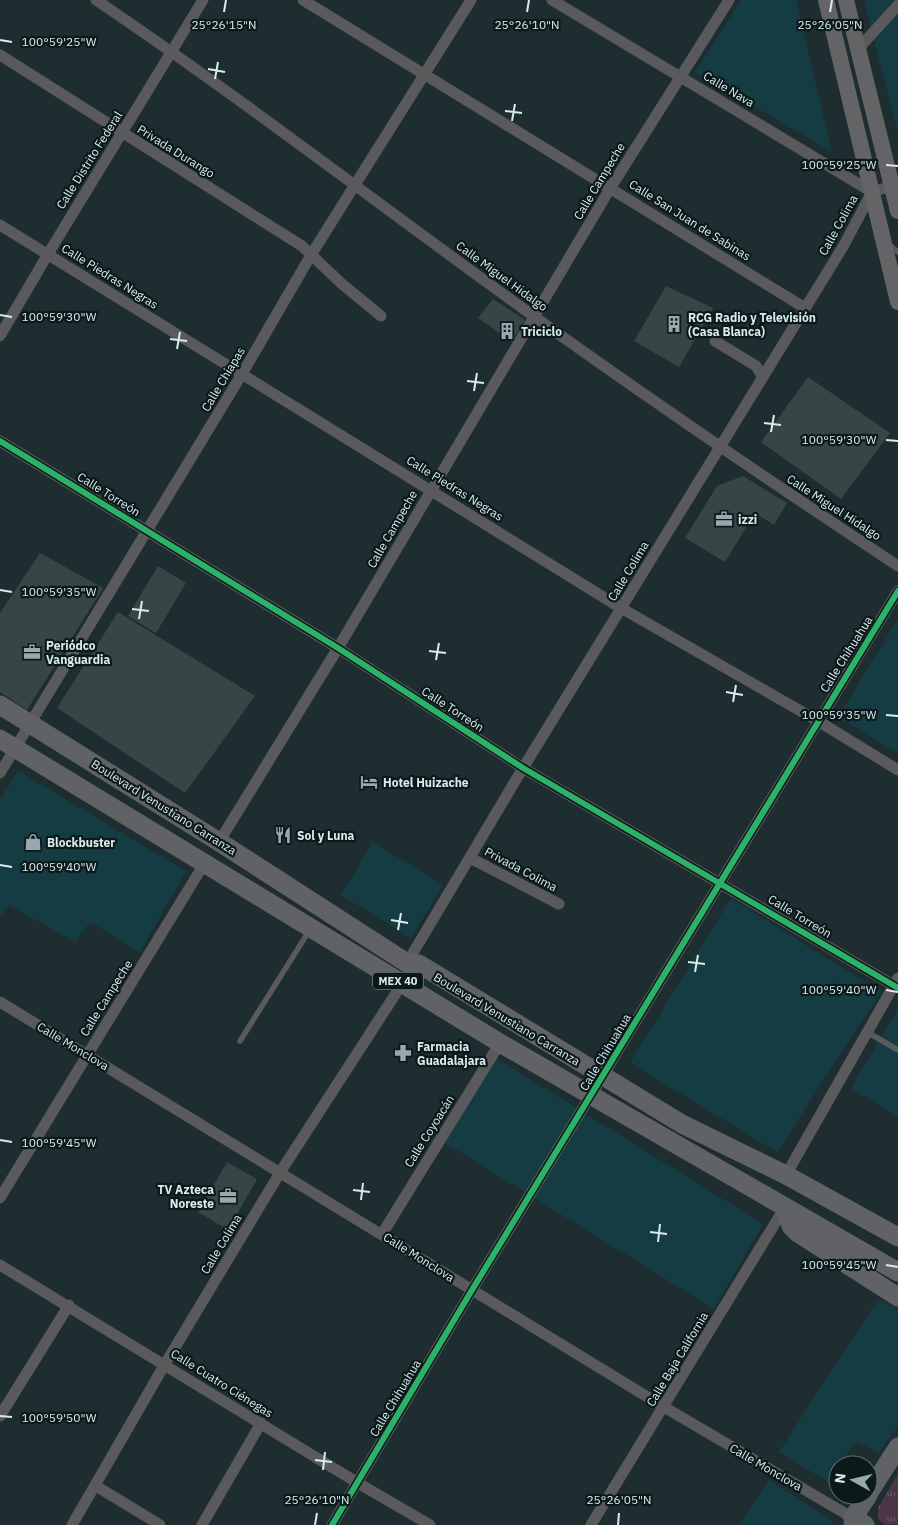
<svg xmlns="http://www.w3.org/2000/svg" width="898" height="1525" font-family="'IBM Plex Sans',sans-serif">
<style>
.built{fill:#153c42}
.park{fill:url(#park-tufts)}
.building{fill:#384547}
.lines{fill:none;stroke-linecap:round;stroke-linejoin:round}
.lane{stroke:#5a5a5c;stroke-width:5.5}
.street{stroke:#5a5a5c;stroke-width:11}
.secondary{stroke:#646467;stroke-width:16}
.primary{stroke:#616266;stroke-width:19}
.cycleway-casing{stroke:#0c191b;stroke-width:9}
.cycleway{stroke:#2db169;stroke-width:6}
.ticks{fill:none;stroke:#daebee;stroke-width:2}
.labels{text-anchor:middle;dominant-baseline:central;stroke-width:4.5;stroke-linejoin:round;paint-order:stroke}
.shield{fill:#0c191b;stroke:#9cacaf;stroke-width:1}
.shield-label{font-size:11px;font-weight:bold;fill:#daebee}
.street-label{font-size:12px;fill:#daebee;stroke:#0c191b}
.poi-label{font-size:12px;font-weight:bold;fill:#daebee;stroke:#0c191b;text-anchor:start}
.ticks-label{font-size:12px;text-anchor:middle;fill:#daebee;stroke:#0c191b;stroke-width:4.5;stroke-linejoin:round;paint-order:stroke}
</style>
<defs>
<pattern id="park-tufts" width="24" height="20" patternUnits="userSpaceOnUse" patternTransform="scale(1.25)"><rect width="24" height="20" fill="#4a3648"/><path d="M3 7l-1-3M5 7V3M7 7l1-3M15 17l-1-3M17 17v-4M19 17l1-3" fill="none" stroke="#645363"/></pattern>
</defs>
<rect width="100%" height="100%" fill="#1d2d30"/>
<!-- built -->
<g class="built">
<path d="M 741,0 L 796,0 L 832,152 L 695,72 Z"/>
<path d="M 864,0 L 898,0 L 898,134 Z"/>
<path d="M 898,619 L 898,753 L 838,717 Z"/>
<path d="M 18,771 L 186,871 L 140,952 L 90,922 L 75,942 L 9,905 L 0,917 L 0,800 Z"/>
<path d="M 373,842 L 443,885 L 411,938 L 341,895 Z"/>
<path d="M 731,898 L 881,992 L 777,1152 L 630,1063 Z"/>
<path d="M 898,1009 L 898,1117 L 851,1088 Z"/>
<path d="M 488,1053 L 763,1224 L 714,1309 L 439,1139 Z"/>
<path d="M 878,1299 L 898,1309 L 898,1426 L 879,1453 L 856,1441 L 828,1482 L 779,1452 Z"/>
<path d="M 769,1480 L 833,1521 L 831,1525 L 739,1525 Z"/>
</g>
<!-- park -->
<path class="park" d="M 898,1473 L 898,1524 L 885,1525 L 878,1519 L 878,1508 Z"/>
<!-- building -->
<g class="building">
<path d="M 666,286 L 713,308 L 679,367 L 634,341 Z"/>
<path d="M 493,299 L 525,320 L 512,342 L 478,318 Z"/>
<path d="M 808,377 L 890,433 L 841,499 L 761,442 Z"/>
<path d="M 743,476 L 787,503 L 774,525 L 755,513 L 725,562 L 685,538 L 717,486 Z"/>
<path d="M 40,553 L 103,588 L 27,710 L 0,692 L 0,613 Z"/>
<path d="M 158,566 L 186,583 L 156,633 L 128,616 Z"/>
<path d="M 118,612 L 255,696 L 185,793 L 57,708 Z"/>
<path d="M 227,1162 L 257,1179 L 228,1230 L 198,1212 Z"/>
</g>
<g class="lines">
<!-- lane -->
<g class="lane">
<path d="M 888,244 L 898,252"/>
<path d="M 867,1032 L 898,1050"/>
<path d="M 240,1041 L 309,931"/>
</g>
<!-- street -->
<g class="street">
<path d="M 96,0 C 244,100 386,210 532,315 C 652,401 774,484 898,566"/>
<path d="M 303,0 L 805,308"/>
<path d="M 552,0 L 872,192 L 892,186"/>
<path d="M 859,48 L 898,5"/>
<path d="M 0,55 L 302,246 L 342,284 L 381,316"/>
<path d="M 0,225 L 621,608 L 818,721 L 898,770"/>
<path d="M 0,336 L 48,254 L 203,0"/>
<path d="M 715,341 L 756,366 L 763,377"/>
<path d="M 0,441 L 338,648 L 523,768 L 898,988"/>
<path d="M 0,773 L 242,374 L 311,255 L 471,0"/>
<path d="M 219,842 L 338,648 L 611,187 L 729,0"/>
<path d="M 470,858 L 559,904"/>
<path d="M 407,963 L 523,768 L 844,245 L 872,192"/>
<path d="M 0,1002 L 664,1407 L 853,1518 L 849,1523"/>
<path d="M 786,1175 L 898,978"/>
<path d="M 0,1198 L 204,864"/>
<path d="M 382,1234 L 500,1043"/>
<path d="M 0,1265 L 358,1483 L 430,1525"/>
<path d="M 0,1416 L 69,1305"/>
<path d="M 96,1486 L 160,1525"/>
<path d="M 72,1525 L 165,1364 L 281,1171 L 402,984"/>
<path d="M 202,1525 L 261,1423"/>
<path d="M 332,1525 L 472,1290 L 898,591"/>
<path d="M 591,1525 L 785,1207"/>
</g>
<!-- secondary -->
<g class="secondary">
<path d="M 826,0 L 898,302"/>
<path d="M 846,0 L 898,211"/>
</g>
<!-- primary -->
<g class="primary">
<path d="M 0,705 L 224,845 L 407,963 L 419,964 L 682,1124 L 786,1175 L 898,1237"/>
<path d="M 0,739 L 500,1043 L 898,1272"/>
<path d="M 785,1207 L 791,1226 L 798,1233 L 898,1297"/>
<path d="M 868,1494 L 898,1447"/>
<path d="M 865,1525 L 853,1518 L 868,1495"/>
</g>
<!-- cycleway casing -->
<g class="cycleway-casing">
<g id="cycleway">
<path d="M 0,441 L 338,648 L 523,768 L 898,988"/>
<path d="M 332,1525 L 472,1290 L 898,591"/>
</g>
</g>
<!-- cycleway -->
<use href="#cycleway" class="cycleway"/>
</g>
<!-- ticks -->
<path class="ticks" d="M 224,12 L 226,0M 527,12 L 529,0M 830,12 L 832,0M 0,40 L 12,42M 208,69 L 225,72M 215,79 L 218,62M 505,111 L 522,113M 512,121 L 515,104M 886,165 L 898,166M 0,315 L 12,317M 170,339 L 187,341M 177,349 L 180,332M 467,381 L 484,383M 474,391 L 477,373M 764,423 L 781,425M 771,432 L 774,415M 886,440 L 898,441M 0,590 L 12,592M 132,609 L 149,611M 139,619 L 142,601M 429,651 L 446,653M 436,660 L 439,643M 726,692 L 743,695M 733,702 L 736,685M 886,715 L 898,716M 0,865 L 12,867M 391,920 L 408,923M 398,930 L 401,913M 688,962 L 705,964M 695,972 L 698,955M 886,990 L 898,992M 0,1140 L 12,1142M 353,1190 L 370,1192M 361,1200 L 363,1183M 650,1232 L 667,1234M 658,1242 L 660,1224M 886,1265 L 898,1267M 0,1416 L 12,1417M 315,1460 L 332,1462M 323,1470 L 325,1452M 315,1525 L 317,1513M 618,1525 L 619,1513"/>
<!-- icons -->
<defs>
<g id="building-bare" transform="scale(1.35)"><path d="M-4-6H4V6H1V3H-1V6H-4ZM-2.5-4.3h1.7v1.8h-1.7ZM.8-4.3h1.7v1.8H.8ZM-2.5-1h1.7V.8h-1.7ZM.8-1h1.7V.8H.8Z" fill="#98a8ac" stroke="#0c191b" stroke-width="2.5" paint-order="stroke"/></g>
<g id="office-bare" transform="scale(1.35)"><path d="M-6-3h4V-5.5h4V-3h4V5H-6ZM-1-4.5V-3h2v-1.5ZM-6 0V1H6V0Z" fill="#98a8ac" stroke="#0c191b" stroke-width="2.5" paint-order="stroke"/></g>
<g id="hotel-bare" transform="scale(1.35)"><path d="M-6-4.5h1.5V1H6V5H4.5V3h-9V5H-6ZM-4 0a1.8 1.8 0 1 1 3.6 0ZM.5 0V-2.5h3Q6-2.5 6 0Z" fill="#98a8ac" stroke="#0c191b" stroke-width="2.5" paint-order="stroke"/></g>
<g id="restaurant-bare" transform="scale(1.35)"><path d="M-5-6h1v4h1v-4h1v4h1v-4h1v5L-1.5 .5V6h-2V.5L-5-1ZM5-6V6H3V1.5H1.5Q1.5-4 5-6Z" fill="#98a8ac" stroke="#0c191b" stroke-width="2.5" paint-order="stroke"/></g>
<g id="shop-bare" transform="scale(1.35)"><path d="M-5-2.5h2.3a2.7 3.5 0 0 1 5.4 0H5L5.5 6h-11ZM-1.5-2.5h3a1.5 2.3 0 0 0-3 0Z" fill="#98a8ac" stroke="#0c191b" stroke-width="2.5" paint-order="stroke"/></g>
<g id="pharmacy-bare" transform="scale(1.35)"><path d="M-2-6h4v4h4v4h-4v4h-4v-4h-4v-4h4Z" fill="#98a8ac" stroke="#0c191b" stroke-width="2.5" paint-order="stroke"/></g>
</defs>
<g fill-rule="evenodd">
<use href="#building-bare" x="674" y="324"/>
<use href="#building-bare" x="507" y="331"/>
<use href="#office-bare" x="724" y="519"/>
<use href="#office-bare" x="32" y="652"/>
<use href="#hotel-bare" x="369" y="782"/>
<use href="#restaurant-bare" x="283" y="835"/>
<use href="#shop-bare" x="33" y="842"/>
<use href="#pharmacy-bare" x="403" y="1053"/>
<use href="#office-bare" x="228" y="1196"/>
</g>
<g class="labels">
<!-- shield labels -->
<rect class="shield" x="373" y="972.5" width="50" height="17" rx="4"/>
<g class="shield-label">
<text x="398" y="981">MEX 40</text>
</g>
<!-- street labels -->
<g class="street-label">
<text transform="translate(729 89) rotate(31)">Calle Nava</text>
<text transform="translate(176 151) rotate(32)">Privada Durango</text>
<text transform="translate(89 160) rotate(-58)">Calle Distrito Federal</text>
<text transform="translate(599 181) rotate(-59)">Calle Campeche</text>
<text transform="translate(690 220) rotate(32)">Calle San Juan de Sabinas</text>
<text transform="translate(838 225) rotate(-61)">Calle Colima</text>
<text transform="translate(110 276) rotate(32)">Calle Piedras Negras</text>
<text transform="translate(502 276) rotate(36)">Calle Miguel Hidalgo</text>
<text transform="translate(223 379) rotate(-59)">Calle Chiapas</text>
<text transform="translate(455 488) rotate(32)">Calle Piedras Negras</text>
<text transform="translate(109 494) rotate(32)">Calle Torreón</text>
<text transform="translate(834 507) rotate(33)">Calle Miguel Hidalgo</text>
<text transform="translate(392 529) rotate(-60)">Calle Campeche</text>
<text transform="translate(628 571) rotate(-59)">Calle Colima</text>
<text transform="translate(846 654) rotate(-58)">Calle Chihuahua</text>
<text transform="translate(453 709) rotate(33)">Calle Torreón</text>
<text transform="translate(164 807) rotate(32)">Boulevard Venustiano Carranza</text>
<text transform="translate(521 869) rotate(28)">Privada Colima</text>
<text transform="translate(800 916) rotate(31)">Calle Torreón</text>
<text transform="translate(106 998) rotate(-58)">Calle Campeche</text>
<text transform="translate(507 1019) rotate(31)">Boulevard Venustiano Carranza</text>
<text transform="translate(73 1046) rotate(31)">Calle Monclova</text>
<text transform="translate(605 1052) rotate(-59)">Calle Chihuahua</text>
<text transform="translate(429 1131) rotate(-58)">Calle Coyoacán</text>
<text transform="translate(221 1244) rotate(-59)">Calle Colima</text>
<text transform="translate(419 1257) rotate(32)">Calle Monclova</text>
<text transform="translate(677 1359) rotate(-59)">Calle Baja California</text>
<text transform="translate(222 1383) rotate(32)">Calle Cuatro Ciénegas</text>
<text transform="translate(395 1398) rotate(-59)">Calle Chihuahua</text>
<text transform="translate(766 1467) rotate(30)">Calle Monclova</text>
</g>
<!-- poi labels -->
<g class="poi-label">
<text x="688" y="317">RCG Radio y Televisión<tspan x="688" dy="14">(Casa Blanca)</tspan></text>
<text x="521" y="331">Triciclo</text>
<text x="738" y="519">izzi</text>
<text x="46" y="645">Periódco<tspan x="46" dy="14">Vanguardia</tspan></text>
<text x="383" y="782">Hotel Huizache</text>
<text x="297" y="835">Sol y Luna</text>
<text x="47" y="842">Blockbuster</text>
<text x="417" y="1046">Farmacia<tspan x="417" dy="14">Guadalajara</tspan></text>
<text x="214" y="1189" text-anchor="end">TV Azteca<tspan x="214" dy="14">Noreste</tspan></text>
</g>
</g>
<g class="ticks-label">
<text x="224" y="29">25°26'15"N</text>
<text x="527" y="29">25°26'10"N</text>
<text x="830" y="29">25°26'05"N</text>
<text x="59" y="46">100°59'25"W</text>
<text x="839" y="169">100°59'25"W</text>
<text x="59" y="321">100°59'30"W</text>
<text x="839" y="444">100°59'30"W</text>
<text x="59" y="596">100°59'35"W</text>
<text x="839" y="719">100°59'35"W</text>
<text x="59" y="871">100°59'40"W</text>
<text x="839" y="994">100°59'40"W</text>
<text x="59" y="1147">100°59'45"W</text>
<text x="839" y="1269">100°59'45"W</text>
<text x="59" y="1422">100°59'50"W</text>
<text x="317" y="1504">25°26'10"N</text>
<text x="619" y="1504">25°26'05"N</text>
</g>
<!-- north arrow -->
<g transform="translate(853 1480) rotate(278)"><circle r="24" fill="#0c191b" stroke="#5e6d6f"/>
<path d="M0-4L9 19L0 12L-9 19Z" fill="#98a8ac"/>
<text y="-8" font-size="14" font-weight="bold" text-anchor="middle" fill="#daebee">N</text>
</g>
</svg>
